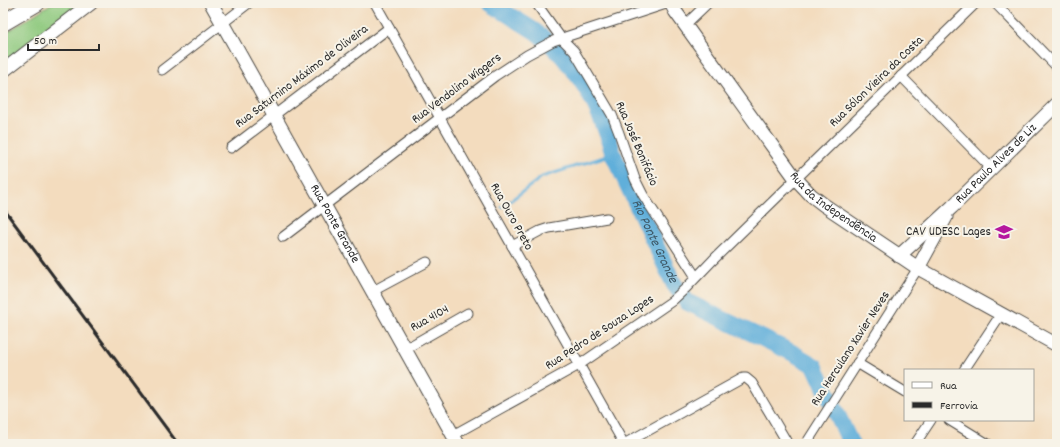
<svg xmlns="http://www.w3.org/2000/svg" width="1060" height="447" font-family="Dekko,sans-serif">
<style>
.green{fill:#8ec97e;stroke:#5c7a54}
.lines{fill:none;stroke-linecap:round;stroke-linejoin:round}
.stream{stroke:#61afda;stroke-width:3}
.river{stroke:#61afda;stroke-width:17}
.street-casing{stroke:#494641;stroke-width:11}
.secondary-casing{stroke:#494641;stroke-width:15}
.highway-casing{stroke:#494641;stroke-width:18}
.street{stroke:#fff;stroke-width:9}
.secondary{stroke:#fff;stroke-width:13}
.highway{stroke:#fff;stroke-width:16}
.rail{stroke:#2b2b2b;stroke-width:3}
.labels{text-anchor:middle;dominant-baseline:central;stroke-width:4;stroke-linejoin:round;paint-order:stroke}
.street-label{font-size:13px;fill:#2b2b2b;stroke:#f7f3e8}
.poi-label{font-size:13px;fill:#2b2b2b;stroke:#f7f3e8;text-anchor:end}
.water-label{font-size:14px;font-style:italic;fill:#3e5968;stroke:#f7f3e8}
</style>
<rect width="100%" height="100%" fill="#f7f3e8"/>
<filter id="ink" filterUnits="userSpaceOnUse"><feTurbulence type="fractalNoise" baseFrequency=".025" numOctaves="2"/><feDisplacementMap in="SourceGraphic" scale="8" xChannelSelector="R" yChannelSelector="G"/><feConvolveMatrix kernelMatrix="1 2 1 2 8 2 1 2 1" color-interpolation-filters="sRGB"/></filter>
<filter id="wash" filterUnits="userSpaceOnUse"><feTurbulence type="fractalNoise" baseFrequency=".012" numOctaves="4" result="noise"/><feDisplacementMap in="SourceGraphic" scale="16" xChannelSelector="R" yChannelSelector="G"/><feGaussianBlur stdDeviation="0.9" result="paint"/><feColorMatrix in="noise" values="0 0 0 0 0 0 0 0 0 0 0 0 0 0 0 0 0 1.4 0 .05"/><feComposite in="paint" operator="in"/></filter>
<g filter="url(#wash)">
<rect width="100%" height="100%" fill="#f3dcbe"/>
<!-- green -->
<path class="green" d="M 52,3 L 83,3 L 3,64 L 3,35 Z"/>
<g class="lines">
<!-- stream -->
<path class="stream" d="M 502,207 L 542,177 L 613,154"/>
<!-- river -->
<path class="river" id="s1" d="M 490,3 C 505,13 521,22 536,32 C 575,61 602,108 613,154 L 674,284 L 687,302 L 793,353 L 815,366 L 851,444"/>
</g>
</g>
<g filter="url(#ink)">
<g class="lines">
<!-- street casing -->
<g class="street-casing">
<g id="street">
<path d="M 375,3 L 624,444"/>
<path d="M 536,3 L 561,38 L 574,51 L 596,88 L 612,115 L 619,133 L 635,179 L 643,195 L 696,277"/>
<path d="M 995,3 L 1057,67"/>
<path d="M 685,25 L 708,3"/>
<path d="M 162,70 L 249,3"/>
<path d="M 901,76 L 991,168"/>
<path d="M 231,148 L 389,28"/>
<path d="M 283,237 L 495,76 L 527,55 L 553,41 L 669,3"/>
<path d="M 512,246 L 540,231 L 549,228 L 607,218"/>
<path d="M 373,291 L 427,262"/>
<path d="M 405,349 L 468,313"/>
<path d="M 857,363 L 905,392"/>
<path d="M 964,370 L 1001,314"/>
<path d="M 949,420 L 988,444"/>
<path d="M 453,435 L 579,365 L 672,301 L 687,287 L 713,260 L 976,3"/>
<path d="M 624,444 L 743,378 L 746,378 L 752,383 L 788,444"/>
<path d="M 806,444 L 918,268"/>
<path d="M 915,444 L 931,420"/>
</g>
</g>
<!-- secondary casing -->
<g class="secondary-casing">
<g id="secondary">
<path id="s2" d="M 211,3 L 458,444"/>
<path id="s3" d="M 671,3 L 675,11 L 796,179 L 811,195 L 824,205 L 918,268 L 1057,345"/>
<path d="M 3,71 L 91,3"/>
<path id="s4" d="M 899,256 L 952,207 L 1057,104"/>
<path d="M 918,268 L 946,217"/>
</g>
</g>
<!-- highway casing -->
<g class="highway-casing">
<path id="highway" d="M 3,23 L 37,3"/>
</g>
<!-- street -->
<use href="#street" class="street"/>
<!-- secondary -->
<use href="#secondary" class="secondary"/>
<!-- highway -->
<use href="#highway" class="highway"/>
<!-- rail -->
<path class="rail" d="M 3,208 L 178,444"/>
</g>
</g>
<!-- icons -->
<defs>
<g id="university-bare" transform="scale(1.38)"><path d="M0-5L7-2L0 1L-7-2ZM-4 1L0 2.5L4 1V4Q0 6-4 4Z" fill="#b5179e" stroke="#f7f3e8" stroke-width="2.5" paint-order="stroke"/></g>
</defs>
<g fill-rule="evenodd">
<use href="#university-bare" x="1004" y="232"/>
</g>
<g class="labels">
<!-- street labels -->
<g class="street-label">
<text transform="translate(302 77) rotate(-37)">Rua Saturnino Máximo de Oliveira</text>
<text transform="translate(877 82) rotate(-44)">Rua Sólon Vieira da Costa</text>
<text transform="translate(457 89) rotate(-37)">Rua Vendolino Wiggers</text>
<text transform="translate(636 144) rotate(67)">Rua José Bonifácio</text>
<text stroke="none"><textPath href="#s4" startOffset="134">Rua Paulo Alves de Liz</textPath></text>
<text stroke="none"><textPath href="#s3" startOffset="263">Rua da Independência</textPath></text>
<text transform="translate(511 217) rotate(61)">Rua Ouro Preto</text>
<text stroke="none"><textPath href="#s2" startOffset="253">Rua Ponte Grande</textPath></text>
<text transform="translate(430 319) rotate(-29)">Rua 4104</text>
<text transform="translate(600 333) rotate(-33)">Rua Pedro de Souza Lopes</text>
<text transform="translate(851 349) rotate(-57)">Rua Herculano Xavier Neves</text>
</g>
<!-- poi labels -->
<g class="poi-label">
<text x="991" y="232">CAV UDESC Lages</text>
</g>
<!-- water labels -->
<g class="water-label">
<text stroke="none"><textPath href="#s1" startOffset="298">Rio Ponte Grande</textPath></text>
</g>
</g>
<!-- margin -->
<rect width="1060" height="447" fill="none" stroke="#f7f3e8" stroke-width="16"/>
<!-- legend -->
<rect x="904" y="369" width="130" height="52" fill="#f7f3e8" stroke="#a5a39c"/>
<rect x="912" y="382" width="20" height="6" fill="#ffffff" stroke="#a5a39c"/>
<text x="940" y="389" font-size="12" fill="#2b2b2b">Rua</text>
<rect x="912" y="402" width="20" height="6" fill="#2b2b2b" stroke="#a5a39c"/>
<text x="940" y="409" font-size="12" fill="#2b2b2b">Ferrovia</text>
<!-- scale -->
<path d="M28 44v6h71v-6" fill="none" stroke="#2b2b2b" stroke-width="2"/>
<text x="34" y="44" font-size="12" fill="#2b2b2b" stroke="#f7f3e8" stroke-width="3" paint-order="stroke">50 m</text>
</svg>
